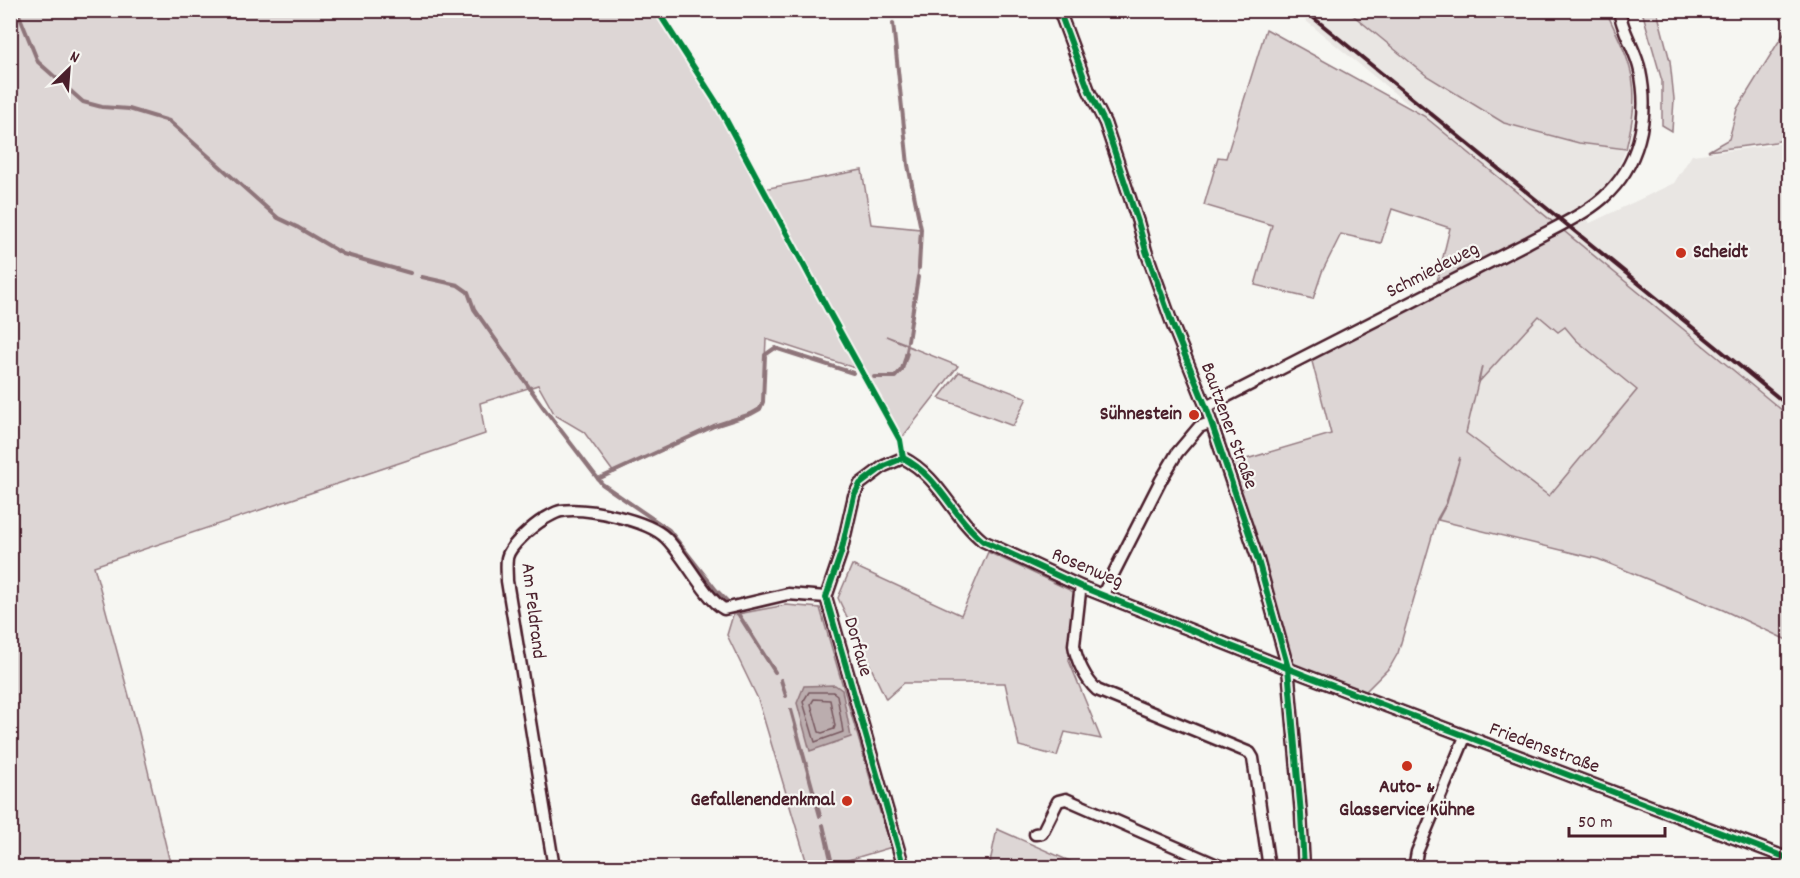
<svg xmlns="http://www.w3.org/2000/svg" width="1800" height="878" font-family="Dekko,sans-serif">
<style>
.built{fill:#e9e6e3}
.green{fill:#ddd6d5;stroke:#947a80;stroke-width:1.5;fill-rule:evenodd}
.water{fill:#bbadae;stroke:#8e747a;stroke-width:1.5}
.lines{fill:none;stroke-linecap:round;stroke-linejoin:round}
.shore{stroke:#77585f;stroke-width:1.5}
.stream{stroke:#8e747a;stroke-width:4}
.minor-casing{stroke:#4a1f2b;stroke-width:15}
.minor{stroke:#f6f6f2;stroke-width:10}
.rail{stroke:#4a1f2b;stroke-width:4}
.cycleway-casing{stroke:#f6f6f2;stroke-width:10}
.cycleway{stroke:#00873e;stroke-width:6}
.poi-dot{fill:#c8321e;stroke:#f6f6f2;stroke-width:2}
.labels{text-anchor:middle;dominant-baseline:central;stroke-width:4.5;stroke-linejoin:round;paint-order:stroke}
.poi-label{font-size:20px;font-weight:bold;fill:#4a1f2b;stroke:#f6f6f2;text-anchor:end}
.street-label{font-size:20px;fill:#4a1f2b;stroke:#f6f6f2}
</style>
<rect width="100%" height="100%" fill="#f6f6f2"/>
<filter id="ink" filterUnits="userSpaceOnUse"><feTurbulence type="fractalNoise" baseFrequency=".0167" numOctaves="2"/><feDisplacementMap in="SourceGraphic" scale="12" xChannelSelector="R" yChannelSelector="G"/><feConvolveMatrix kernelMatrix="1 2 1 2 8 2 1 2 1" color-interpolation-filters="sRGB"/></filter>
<g filter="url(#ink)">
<!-- built -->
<g class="built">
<path d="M 1294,11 L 1347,11 L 1427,76 L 1504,123 L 1579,143 L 1626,149 L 1614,177 L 1598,192 L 1574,210 L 1590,223 L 1674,183 L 1692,155 L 1774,145 L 1789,141 L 1789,416 Z"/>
<path d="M 1539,316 L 1558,332 L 1565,327 L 1576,340 L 1637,390 L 1549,496 L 1466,433 L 1479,382 Z"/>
</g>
<!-- green -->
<g class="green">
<path d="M 10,11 L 656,11 L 718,106 L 764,189 L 862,170 L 871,224 L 920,229 L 918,271 L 907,344 L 886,336 L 907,345 L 902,369 L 894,376 L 874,377 L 895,377 L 903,370 L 908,346 L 958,366 L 901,439 L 840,330 L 861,370 L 766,339 L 763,402 L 759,408 L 751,414 L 714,425 L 614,473 L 584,432 L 555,415 L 538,385 L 480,403 L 485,434 L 94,566 L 139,733 L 171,867 L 11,867 Z"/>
<path d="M 1348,11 L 1606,11 C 1633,68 1642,85 1626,149 L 1579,143 L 1504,123 L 1427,76 Z"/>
<path d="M 1642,11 L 1657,11 L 1670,61 L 1674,99 L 1672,131 L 1662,125 L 1662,81 Z"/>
<path d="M 1789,25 L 1789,138 L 1775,142 L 1708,151 L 1729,139 L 1737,109 Z"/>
<path d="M 1266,29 L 1424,116 L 1789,416 L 1789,641 L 1723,610 L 1598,559 L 1438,520 L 1447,503 L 1460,457 L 1446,503 L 1437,519 L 1398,653 L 1390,667 L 1360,697 L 1288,668 L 1226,465 L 1331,434 L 1310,354 L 1435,290 L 1450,228 L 1392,209 L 1381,243 L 1341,234 L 1322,272 L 1313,299 L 1255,285 L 1272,225 L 1204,205 L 1218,157 L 1226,158 ZM 1539,316 L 1558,332 L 1565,327 L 1576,340 L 1637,390 L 1549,496 L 1466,433 L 1482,366 L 1479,382 Z"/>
<path d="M 959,372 L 1027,398 L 1013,426 L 939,398 Z"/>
<path d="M 988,552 L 1074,592 L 1069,661 L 1101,739 L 1065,732 L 1057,756 L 1019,746 L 1005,683 L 904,683 L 886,699 L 838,598 L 852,565 L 961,615 Z"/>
<path d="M 786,605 L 820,608 L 882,819 L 892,847 L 825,867 L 808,867 L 758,699 L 727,635 L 733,615 Z"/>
<path d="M 997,829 L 1083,867 L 1002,867 L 990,862 Z"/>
</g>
<!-- water -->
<path class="water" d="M 835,685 L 842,690 L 851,737 L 810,751 L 797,703 L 804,686 Z"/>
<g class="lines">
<!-- shore -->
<g class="shore">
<path d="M 833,692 L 837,695 L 843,732 L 815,742 L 803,702 L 809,692 Z"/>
<path d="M 814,699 L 830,700 L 835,726 L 834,729 L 822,733 L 819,732 L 811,704 Z"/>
</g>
<!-- stream -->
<g class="stream">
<path d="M 17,10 L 38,62 L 83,102 L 102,107 L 129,109 L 169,121 L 278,218 L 297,227 L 343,254 L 410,273"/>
<path d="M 893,23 L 908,165 L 921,229 L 919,268"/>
<path d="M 422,277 L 458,285 L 468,292 L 474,309 L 543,407 L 602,484 L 669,530 L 716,590 L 728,602"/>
<path d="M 908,341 L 918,277"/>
<path d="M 874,377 L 895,377 L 902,369 L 907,353"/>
<path d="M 598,479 L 714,426 L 751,414 L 760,409 L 763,402 L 765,355 L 775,348 L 853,373"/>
<path d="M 737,612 L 775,672"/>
<path d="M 781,680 L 786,696"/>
<path d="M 791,710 L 820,816"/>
<path d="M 823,825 L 832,864"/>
</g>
<!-- minor casing -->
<g class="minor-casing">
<g id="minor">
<path d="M 1059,10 L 1089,91 L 1105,123 L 1138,222 L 1146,251 L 1173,326 L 1206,407 L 1258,560 L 1288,668 L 1301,814 L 1304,868"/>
<path d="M 1206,407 L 1527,243 C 1552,229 1581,217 1603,198 C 1639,166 1650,118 1640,71 C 1636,50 1622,32 1619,10"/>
<path d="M 1082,587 L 1080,592 L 1074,645 C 1076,660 1086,680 1097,690 L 1250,753 L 1253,758 L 1269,868"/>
<path d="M 1103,594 L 1161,480 L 1177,453 L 1199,427 L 1210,423"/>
<path d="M 1035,834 L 1042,833 L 1058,801 L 1066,799 L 1224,868"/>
<path d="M 554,868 L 507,581 C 507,574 506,566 507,558 C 509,546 534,525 544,519 C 550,516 555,512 561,511 C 586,507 648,520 666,538 C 685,557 705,598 724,609 L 788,594 L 826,597"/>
<path d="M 904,868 L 826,597 L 841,553 L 854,496 L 860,484 L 884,466 L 903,458 C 939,476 953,517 983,541 L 1082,587 L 1307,676 L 1790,859"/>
<path d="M 1414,868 L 1417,852 L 1465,737"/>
</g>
</g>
<!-- minor -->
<use href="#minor" class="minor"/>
<!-- rail -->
<path class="rail" d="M 1304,10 L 1790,407"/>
<!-- cycleway casing -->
<g class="cycleway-casing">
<g id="cycleway">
<path d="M 657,10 L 718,105 L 829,312 L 900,440 L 903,458"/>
<path d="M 1059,10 L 1089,91 L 1105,123 L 1138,222 L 1146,251 L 1173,326 L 1206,407 L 1258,560 L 1288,668 L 1301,814 L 1304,868"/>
<path d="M 903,458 C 939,476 953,517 983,541 L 1082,587 L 1307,676 L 1790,859"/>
<path d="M 903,458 L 884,466 L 860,484 L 854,496 L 841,553 L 826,597 L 904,868"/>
</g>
</g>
<!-- cycleway -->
<use href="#cycleway" class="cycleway"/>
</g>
</g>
<!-- markers -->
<g class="poi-dot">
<circle cx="1681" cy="253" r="6"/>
<circle cx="1194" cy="415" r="6"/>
<circle cx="1407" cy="766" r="6"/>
<circle cx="847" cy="801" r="6"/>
</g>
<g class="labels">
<!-- poi labels -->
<g class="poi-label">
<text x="1693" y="253" text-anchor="start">Scheidt</text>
<text x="1182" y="415">Sühnestein</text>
<text x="1407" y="788" text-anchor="middle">Auto- &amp;<tspan x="1407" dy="23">Glasservice Kühne</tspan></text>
<text x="835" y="801">Gefallenendenkmal</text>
</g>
<!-- street labels -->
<g class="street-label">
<text transform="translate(1433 271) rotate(-27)">Schmiedeweg</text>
<text transform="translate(1228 426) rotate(70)">Bautzener Straße</text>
<text transform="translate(1087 569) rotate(23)">Rosenweg</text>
<text transform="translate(532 611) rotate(83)">Am Feldrand</text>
<text transform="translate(857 647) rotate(74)">Dorfaue</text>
<text transform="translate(1544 749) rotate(20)">Friedensstraße</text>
</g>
</g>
<!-- margin -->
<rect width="1800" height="878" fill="none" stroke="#f6f6f2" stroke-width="36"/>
<rect x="18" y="18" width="1764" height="842" fill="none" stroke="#4a1f2b" stroke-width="2" filter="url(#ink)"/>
<!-- north arrow -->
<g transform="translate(69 69) rotate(25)" stroke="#f6f6f2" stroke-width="4.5" paint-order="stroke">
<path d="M0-4.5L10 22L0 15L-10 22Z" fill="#4a1f2b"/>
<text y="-9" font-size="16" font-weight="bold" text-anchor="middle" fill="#4a1f2b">N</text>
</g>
<!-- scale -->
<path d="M1569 827v9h96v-9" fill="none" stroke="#4a1f2b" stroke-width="3"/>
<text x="1578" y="827" font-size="18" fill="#4a1f2b" stroke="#f6f6f2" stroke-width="4.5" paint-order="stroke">50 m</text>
</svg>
